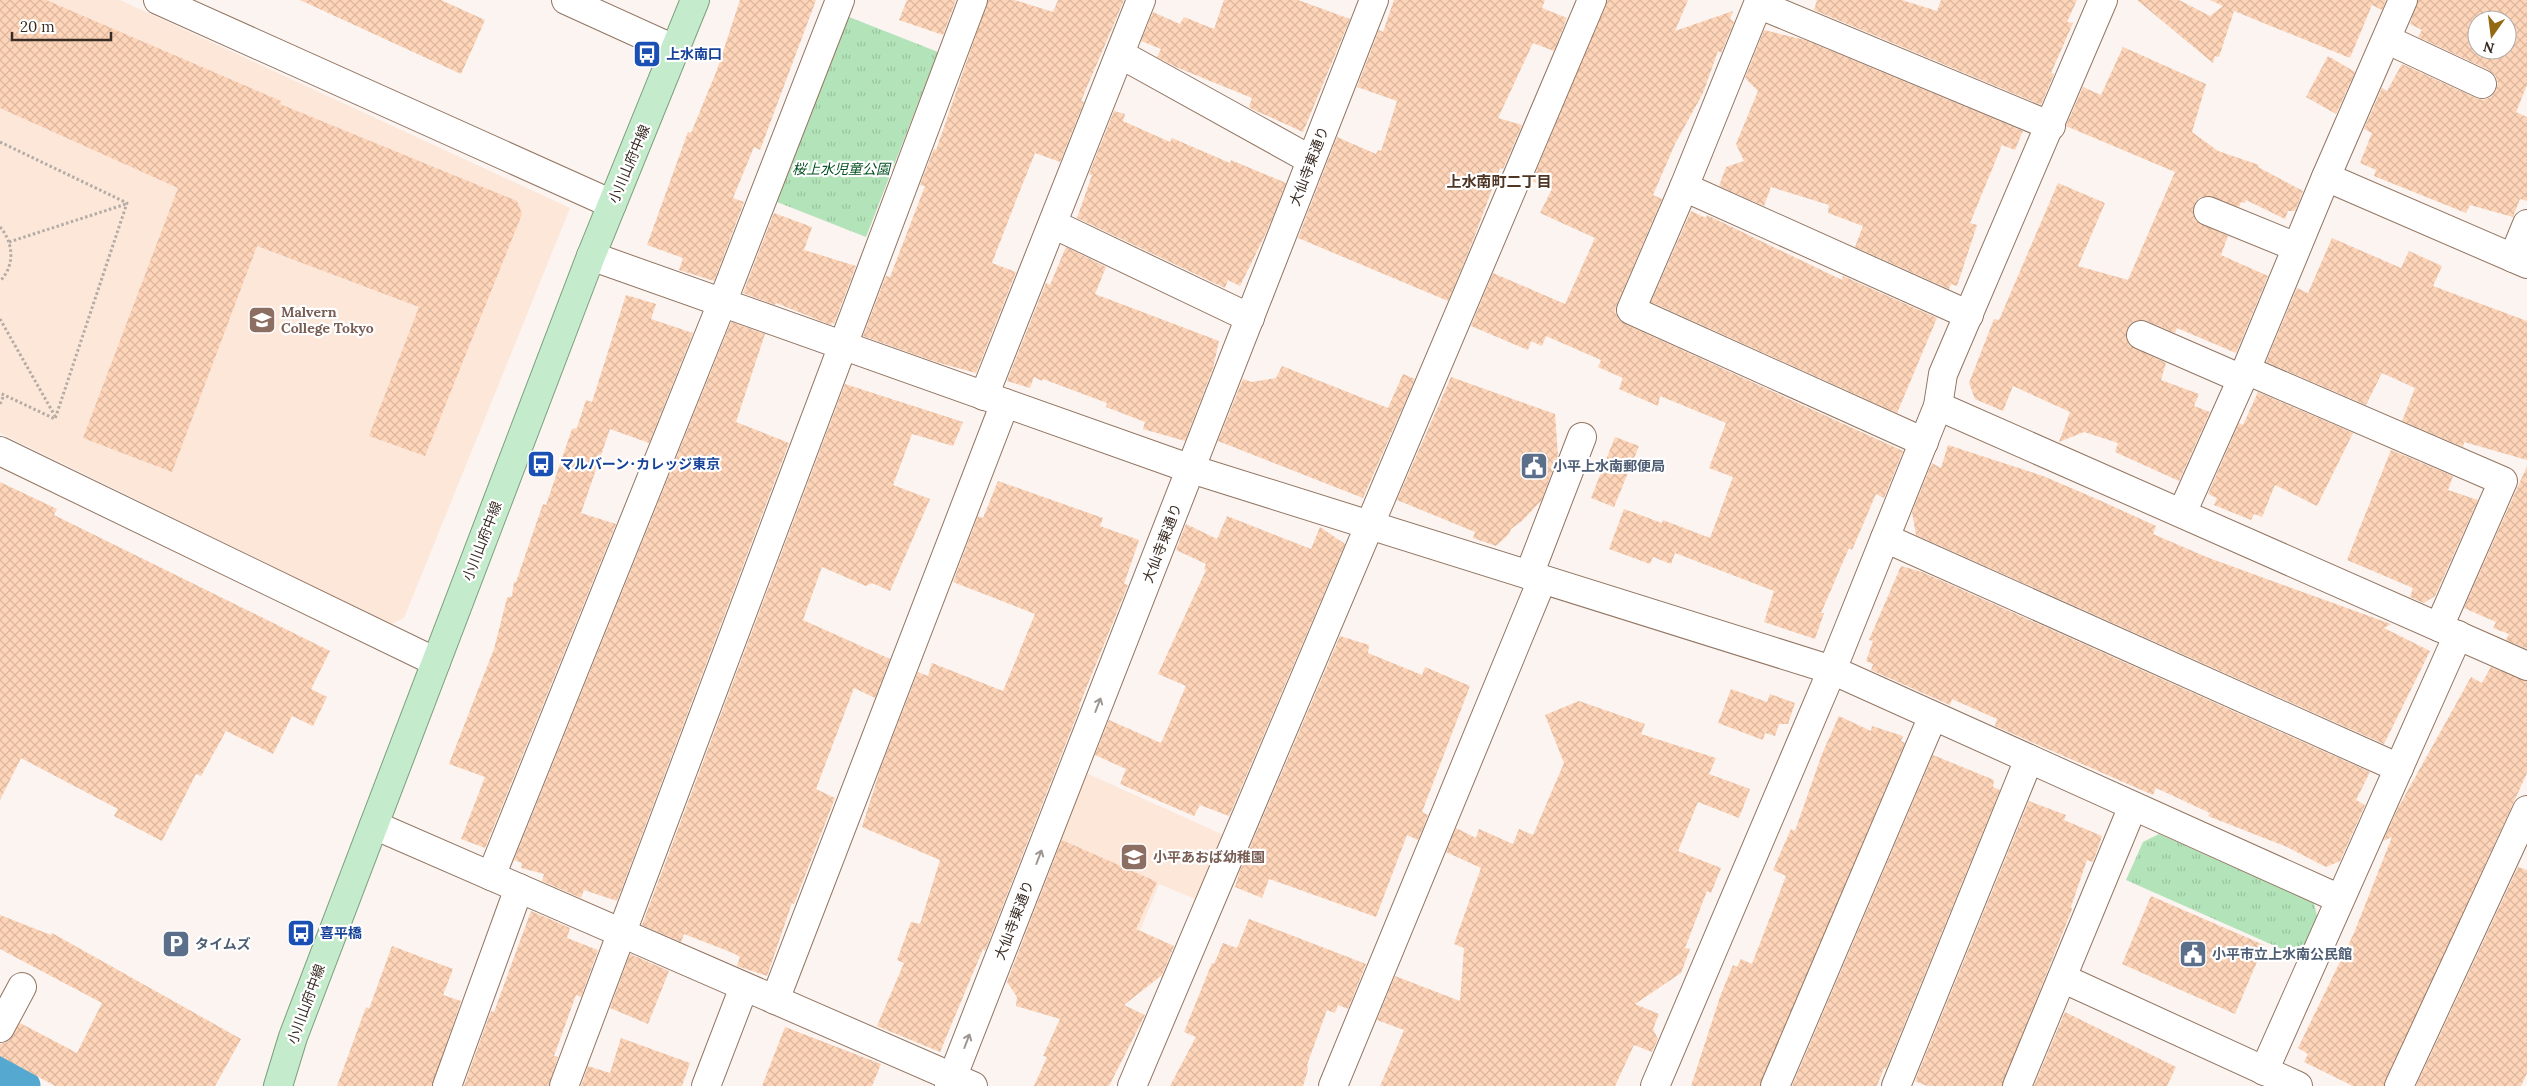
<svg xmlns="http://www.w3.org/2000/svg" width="2527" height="1086" font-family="Lora,'Noto Sans JP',serif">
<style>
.education{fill:#fce7d9}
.grass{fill:url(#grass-tufts)}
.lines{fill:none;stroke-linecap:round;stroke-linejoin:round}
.canal{stroke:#55a9d1;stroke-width:35}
.building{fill:url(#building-cross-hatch);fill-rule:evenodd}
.minor-casing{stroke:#927562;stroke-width:30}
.major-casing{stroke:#7ba07c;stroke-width:30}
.path{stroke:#b4aba5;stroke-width:3;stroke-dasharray:2.5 2.5;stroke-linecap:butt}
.minor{stroke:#fff;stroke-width:28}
.major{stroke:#c5ebcd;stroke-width:28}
.oneway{stroke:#9c9692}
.labels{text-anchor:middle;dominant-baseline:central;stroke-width:4.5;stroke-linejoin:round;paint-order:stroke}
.transit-label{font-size:14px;font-weight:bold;fill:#164399;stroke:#fff;text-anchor:start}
.street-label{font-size:14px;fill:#392c24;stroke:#fff}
.park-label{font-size:14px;font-style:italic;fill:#045120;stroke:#fff}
.education-label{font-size:14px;font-weight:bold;fill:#785e54;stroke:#fff;text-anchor:start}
.service-label{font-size:14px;font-weight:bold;fill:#4e5e75;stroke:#fff;text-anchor:start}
.neighbourhood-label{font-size:15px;font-weight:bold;fill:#4f3624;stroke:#fff}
</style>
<defs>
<pattern id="grass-tufts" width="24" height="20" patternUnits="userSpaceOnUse" patternTransform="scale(1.25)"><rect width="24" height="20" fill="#b2e3b9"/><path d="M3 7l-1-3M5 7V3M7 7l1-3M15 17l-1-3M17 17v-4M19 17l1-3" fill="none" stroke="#9ac39f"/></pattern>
<pattern id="building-cross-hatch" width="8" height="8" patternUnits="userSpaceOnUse" patternTransform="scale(1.25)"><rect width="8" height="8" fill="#ffd5b9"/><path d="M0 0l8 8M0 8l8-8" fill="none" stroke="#dbb79f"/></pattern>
</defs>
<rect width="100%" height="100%" fill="#fbf4f0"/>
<!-- education -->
<g class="education">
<path d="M 0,0 L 120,0 L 570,208 L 404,618 L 391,624 L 0,433 Z"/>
<path d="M 1084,772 L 1228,837 L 1200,901 L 1159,884 L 1120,980 L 1019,935 Z"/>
</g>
<!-- grass -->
<g class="grass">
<path d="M 849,17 L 938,52 L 866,237 L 777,202 Z"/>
<path d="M 2159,834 L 2314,903 L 2318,920 L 2300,957 L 2126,880 L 2143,842 Z"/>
</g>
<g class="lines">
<!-- canal -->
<path class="canal" d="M 0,1073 L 23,1086"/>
</g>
<!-- building -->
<g class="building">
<path d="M 0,0 L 46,0 L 281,101 L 280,104 L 517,201 L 522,214 L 425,456 L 369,436 L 419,307 L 257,246 L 172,472 L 83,438 L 178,188 L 0,108 Z"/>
<path d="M 300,0 L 441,0 L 485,20 L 461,74 Z"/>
<path d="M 740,0 L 816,0 L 760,150 L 754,147 L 733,198 L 744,202 L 714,281 L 679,270 L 683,258 L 647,245 L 688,132 L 691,133 L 717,70 Z"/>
<path d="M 907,0 L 956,0 L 943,35 L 899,20 Z"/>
<path d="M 988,0 L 1014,0 L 1053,12 L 1058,0 L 1124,0 L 1081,101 L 1084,102 L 1060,162 L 1035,153 L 1015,203 L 992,263 L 1016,272 L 976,373 L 936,362 L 863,336 L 886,276 L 890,277 L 925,186 L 920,185 L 934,149 L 936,150 Z"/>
<path d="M 1224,0 L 1298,0 L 1350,19 L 1303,132 L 1252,109 L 1249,107 L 1252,98 L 1176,67 L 1157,57 L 1161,49 L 1141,41 L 1153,12 L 1180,24 L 1184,17 L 1214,29 Z"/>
<path d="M 1394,0 L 1545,0 L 1542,8 L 1567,18 L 1554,51 L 1533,43 L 1498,118 L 1522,125 L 1503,169 L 1500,168 L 1472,243 L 1448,301 L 1298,238 L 1337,137 L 1376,154 L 1378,150 L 1381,151 L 1397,101 L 1357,87 L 1379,30 L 1383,32 Z"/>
<path d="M 1607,0 L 1688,0 L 1675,31 L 1733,11 L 1730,19 L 1734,22 L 1721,53 L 1718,51 L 1703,93 L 1675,144 L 1653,195 L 1662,199 L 1617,304 L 1615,311 L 1618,319 L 1625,324 L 1903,451 L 1884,498 L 1876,494 L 1852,550 L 1849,548 L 1821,613 L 1824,613 L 1815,639 L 1764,622 L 1774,591 L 1675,553 L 1671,564 L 1653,557 L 1650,564 L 1609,549 L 1624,509 L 1662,523 L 1663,520 L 1710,538 L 1733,477 L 1709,468 L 1726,423 L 1660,396 L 1658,406 L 1619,389 L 1623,378 L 1598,367 L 1601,360 L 1546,336 L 1542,346 L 1531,341 L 1528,350 L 1471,326 L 1493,273 L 1565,304 L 1595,238 L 1540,213 L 1552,189 L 1532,181 Z"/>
<path d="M 1817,0 L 1902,0 L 1937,11 L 1941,0 L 2077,0 L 2067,22 L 2073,23 L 2051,73 L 2054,74 L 2041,105 L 1814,10 Z"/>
<path d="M 2137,0 L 2179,0 L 2210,16 L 2223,6 L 2210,0 L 2386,0 L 2382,10 L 2372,5 L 2350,58 L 2234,11 L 2219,57 L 2215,56 L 2213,63 Z"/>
<path d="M 2418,0 L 2527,0 L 2527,85 L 2516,112 L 2527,117 L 2527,201 L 2520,199 L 2513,217 L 2470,205 L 2466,213 L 2374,176 L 2376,170 L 2360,163 L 2372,133 L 2364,129 L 2382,88 L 2387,91 L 2402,64 L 2476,98 L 2483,100 L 2491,97 L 2496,90 L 2498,83 L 2495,75 L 2489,70 L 2418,37 L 2422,30 L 2410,24 ZM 2477,20 L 2507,20 L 2507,50 L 2477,50 Z"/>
<path d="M 1764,30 L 1805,40 L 2023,131 L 2015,150 L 2002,145 L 1970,223 L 1977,225 L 1957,286 L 1951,284 L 1949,289 L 1855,247 L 1863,226 L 1828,213 L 1829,205 L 1771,187 L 1764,206 L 1719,186 L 1726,167 L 1744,161 L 1736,144 L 1758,91 L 1745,78 Z"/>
<path d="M 2123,47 L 2206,84 L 2192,132 L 2218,151 L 2259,165 L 2258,167 L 2303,191 L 2295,211 L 2288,211 L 2285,219 L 2246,200 L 2245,203 L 2241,202 L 2239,207 L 2206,196 L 2199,198 L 2194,205 L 2193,213 L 2196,221 L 2228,236 L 2221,255 L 2268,276 L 2236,353 L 2177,328 L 2175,333 L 2147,321 L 2139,320 L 2132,322 L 2127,329 L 2126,337 L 2129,345 L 2166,363 L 2161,380 L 2199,394 L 2194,406 L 2210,412 L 2179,481 L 2115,452 L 2118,443 L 2084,432 L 2059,442 L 2070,412 L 2013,386 L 2003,411 L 1975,399 L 1969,383 L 1994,319 L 1999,320 L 2058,183 L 2105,203 L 2078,266 L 2128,280 L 2175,172 L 2066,126 L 2083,87 L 2101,95 Z"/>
<path d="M 2328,56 L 2355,72 L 2336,114 L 2306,97 Z"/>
<path d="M 1114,111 L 1125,114 L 1123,121 L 1170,142 L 1172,138 L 1230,163 L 1231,160 L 1286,183 L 1267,231 L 1240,286 L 1228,280 L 1225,288 L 1077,218 L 1092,175 L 1089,174 Z"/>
<path d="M 1691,211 L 1706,218 L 1707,215 L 1842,280 L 1843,276 L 1937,318 L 1897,413 L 1651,302 Z"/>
<path d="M 774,213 L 812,227 L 804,250 L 856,266 L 834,324 L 832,322 L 831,325 L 776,303 L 775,305 L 743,293 Z"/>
<path d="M 2332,238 L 2401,268 L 2409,251 L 2442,266 L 2433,286 L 2527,321 L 2527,460 L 2464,442 L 2463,447 L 2402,421 L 2415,388 L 2382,373 L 2366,405 L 2266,362 L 2297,288 L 2308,293 Z"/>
<path d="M 1066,247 L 1106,267 L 1095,294 L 1219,341 L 1213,368 L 1185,441 L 1143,429 L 1145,422 L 1106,407 L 1107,403 L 1043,379 L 1042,381 L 1034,377 L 1030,388 L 1007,381 L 1046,283 L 1050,285 Z"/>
<path d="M 626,295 L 656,304 L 651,319 L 693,333 L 649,443 L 610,429 L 581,513 L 616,524 L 485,848 L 461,839 L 485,777 L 449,764 L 494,649 L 507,598 L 512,596 L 514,582 L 516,582 L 543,504 L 546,505 L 572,429 L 577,428 L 586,400 L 592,402 Z"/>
<path d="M 731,322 L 765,334 L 736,422 L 789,443 L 617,901 L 584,890 L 581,898 L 542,881 L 544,874 L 521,868 L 522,863 L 514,860 Z"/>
<path d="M 1282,366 L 1388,408 L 1403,374 L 1415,379 L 1363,498 L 1218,441 L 1243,379 L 1252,382 L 1276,378 Z"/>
<path d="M 1451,377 L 1555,414 L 1558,456 L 1541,501 L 1522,521 L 1511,529 L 1509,534 L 1496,546 L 1473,538 L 1475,532 L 1397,500 Z"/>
<path d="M 845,384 L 963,422 L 953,446 L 912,434 L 893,485 L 930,499 L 890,591 L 872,583 L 866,586 L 822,567 L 803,620 L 890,659 L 875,698 L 854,688 L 816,789 L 835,798 L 794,904 L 792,903 L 767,976 L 737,966 L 740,957 L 733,953 L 684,934 L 681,942 L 642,925 Z"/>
<path d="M 2258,392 L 2353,433 L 2317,506 L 2275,485 L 2262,517 L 2254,514 L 2251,520 L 2214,505 L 2217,498 L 2208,494 L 2239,423 L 2243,425 Z"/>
<path d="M 1615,437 L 1639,446 L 1614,507 L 1591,498 Z"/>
<path d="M 1948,445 L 2043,476 L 2099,500 L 2156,526 L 2153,534 L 2209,558 L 2391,624 L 2384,628 L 2430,651 L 2384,744 L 1916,535 L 1912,512 L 1932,463 L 1941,468 Z"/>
<path d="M 2391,450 L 2453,476 L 2448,490 L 2478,500 L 2435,596 L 2424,603 L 2410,597 L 2413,588 L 2347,560 Z"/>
<path d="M 2527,466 L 2527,649 L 2506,640 L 2509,634 L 2493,628 L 2496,622 L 2464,608 Z"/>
<path d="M 998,481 L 1103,518 L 1100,526 L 1139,540 L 1124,584 L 1128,585 L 1079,706 L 1080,707 L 985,951 L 983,949 L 940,1052 L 877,1026 L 904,963 L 897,960 L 911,922 L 920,924 L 940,860 L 862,827 L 881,767 L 918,672 L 928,676 L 932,663 L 1003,691 L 1035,614 L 953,582 L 978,516 L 983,518 Z"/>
<path d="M 0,482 L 57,509 L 54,515 L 330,651 L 311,689 L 327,697 L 313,726 L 292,716 L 273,754 L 226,731 L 201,776 L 196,774 L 162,841 L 114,816 L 118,809 L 21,758 L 0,800 Z"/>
<path d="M 1227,516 L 1311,549 L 1320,527 L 1345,544 L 1229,816 L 1200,805 L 1194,816 L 1120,784 L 1126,769 L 1095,755 L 1109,720 L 1161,743 L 1186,686 L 1158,674 L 1206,570 L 1204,569 L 1206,564 L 1176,550 L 1186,524 L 1217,539 Z"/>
<path d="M 1901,566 L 1922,572 L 2370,772 L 2356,800 L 2365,805 L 2340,861 L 2326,867 L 2287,847 L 2208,816 L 2210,813 L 2156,788 L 2153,795 L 1995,726 L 1997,719 L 1952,699 L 1950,705 L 1871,670 L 1873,664 L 1866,661 L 1873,641 L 1869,640 Z"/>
<path d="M 1340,636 L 1369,645 L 1368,653 L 1422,675 L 1425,667 L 1470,686 L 1422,812 L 1428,815 L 1418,840 L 1407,835 L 1376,917 L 1269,879 L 1262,898 L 1235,887 L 1240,871 Z"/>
<path d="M 2491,667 L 2527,681 L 2527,773 L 2384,1086 L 2353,1086 L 2304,1062 L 2308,1054 L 2298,1048 L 2354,933 L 2392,837 L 2383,841 L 2398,808 L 2471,677 L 2482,683 Z"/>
<path d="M 1731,689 L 1767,702 L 1770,694 L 1795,703 L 1788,724 L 1779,724 L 1775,736 L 1765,733 L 1763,740 L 1718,723 Z"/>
<path d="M 1579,701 L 1645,724 L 1641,734 L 1716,758 L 1709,774 L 1750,789 L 1739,818 L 1698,802 L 1678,851 L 1721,868 L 1711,893 L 1707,891 L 1685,948 L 1690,949 L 1681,973 L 1635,1004 L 1659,1014 L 1653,1029 L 1658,1039 L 1652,1052 L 1634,1045 L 1615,1086 L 1380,1086 L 1404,1030 L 1377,1020 L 1395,976 L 1460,1001 L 1464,948 L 1454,944 L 1481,868 L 1446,852 L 1456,828 L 1476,838 L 1479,829 L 1513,844 L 1519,829 L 1533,835 L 1564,763 L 1545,715 Z"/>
<path d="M 1839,716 L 1871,731 L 1872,726 L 1903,736 L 1901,741 L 1905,743 L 1760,1086 L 1691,1086 L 1721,994 L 1733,965 L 1737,967 L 1741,959 L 1752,964 L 1786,876 L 1773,870 L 1791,829 L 1795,831 L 1822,754 Z"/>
<path d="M 1933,755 L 1994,780 L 1993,787 L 2000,790 L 1886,1069 L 1884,1068 L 1877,1086 L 1792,1086 Z"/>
<path d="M 2029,801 L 2066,815 L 2064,820 L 2102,836 L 2093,862 L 2087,860 L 2071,907 L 2072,909 L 2002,1086 L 1927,1086 L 1915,1081 Z"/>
<path d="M 1062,840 L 1157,882 L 1136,929 L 1174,946 L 1162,975 L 1124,1005 L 1145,1015 L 1109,1086 L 1034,1086 L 1047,1057 L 1043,1056 L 1060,1019 L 1016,1006 L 1017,997 L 1007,982 Z"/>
<path d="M 2518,867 L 2527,870 L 2527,1073 L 2521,1086 L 2416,1086 Z"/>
<path d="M 2151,896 L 2264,945 L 2235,1014 L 2122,964 Z"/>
<path d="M 531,911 L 570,928 L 567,938 L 598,950 L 581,997 L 576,995 L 554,1056 L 558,1057 L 549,1086 L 464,1086 L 491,1011 L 494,1012 Z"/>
<path d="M 0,915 L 51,935 L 52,933 L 241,1039 L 215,1086 L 55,1086 L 0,1056 L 0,1044 L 9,1041 L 20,1023 L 77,1053 L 102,1003 L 0,949 Z"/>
<path d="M 1249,919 L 1366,964 L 1348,1009 L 1338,1005 L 1335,1013 L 1327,1010 L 1307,1065 L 1308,1070 L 1303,1086 L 1170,1086 L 1196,1037 L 1184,1032 L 1212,963 L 1214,964 L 1223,943 L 1237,948 Z"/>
<path d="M 392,946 L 453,969 L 443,995 L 461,1001 L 432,1086 L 337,1086 L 366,1007 L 369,1009 Z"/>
<path d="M 630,954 L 669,971 L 648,1024 L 610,1008 Z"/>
<path d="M 2065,1012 L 2176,1067 L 2167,1086 L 2034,1086 Z"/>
<path d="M 785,1027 L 881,1064 L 872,1086 L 762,1086 Z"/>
<path d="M 621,1038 L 690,1063 L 682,1086 L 581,1086 L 588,1066 L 610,1073 Z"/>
</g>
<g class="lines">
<!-- minor casing -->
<g class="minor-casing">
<g id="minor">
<path d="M 158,0 L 612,204"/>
<path d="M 566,0 L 676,50"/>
<path d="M 2388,40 L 2482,84"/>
<path d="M 1120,54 L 1311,160"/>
<path d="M 2326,177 L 2527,264"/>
<path d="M 1684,187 L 1969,315"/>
<path d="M 2208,211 L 2296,247"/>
<path d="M 1053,224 L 1250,318"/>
<path d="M 591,256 L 1191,469 L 1832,670 L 2340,899"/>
<path d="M 2513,258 L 2527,224"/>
<path d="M 2141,335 L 2242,379"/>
<path d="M 2246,370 L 2503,481 L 2439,627"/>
<path d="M 984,396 L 1141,0"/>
<path d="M 1938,406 L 2527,666"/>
<path d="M 1924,442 L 1631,310 L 1684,187 L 1758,4 L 2051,126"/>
<path d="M 0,451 L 436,662"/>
<path d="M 2182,513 L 2246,370 L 2326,177 L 2403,0"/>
<path d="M 1885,538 L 2399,768"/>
<path d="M 1529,575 L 1582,437"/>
<path d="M 374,825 L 973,1086"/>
<path d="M 491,876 L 722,303 L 840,0"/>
<path d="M 2062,978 L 2298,1086"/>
<path d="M 775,1000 L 1005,403"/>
<path d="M 0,1028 L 22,987"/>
<path d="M 2264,1071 L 2458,635"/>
<path d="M 447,1086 L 519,888"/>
<path d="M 564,1086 L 973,0"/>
<path d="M 706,1086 L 744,987"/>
<path d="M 949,1086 L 1374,0"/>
<path d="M 1132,1086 L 1592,0"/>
<path d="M 1333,1086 L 1542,580"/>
<path d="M 1655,1086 L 1832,670 L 1938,406 L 1943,374 L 2103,0"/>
<path d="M 1775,1086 L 1933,716"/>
<path d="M 1896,1086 L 2029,759"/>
<path d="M 2017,1086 L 2133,806"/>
<path d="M 2399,1086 L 2527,810"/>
</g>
</g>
<!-- major casing -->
<g class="major-casing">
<path id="major" d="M 278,1086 L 293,1037 L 591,256 L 695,0"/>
</g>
<!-- path -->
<g class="path">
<path d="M 0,142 L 127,203 L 55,419 L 0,393"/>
<path d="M 0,227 C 14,243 15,266 0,281"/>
<path d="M 9,242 L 126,204"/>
<path d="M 0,319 L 55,416"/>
<path d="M 0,404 L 4,395"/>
</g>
<!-- minor -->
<use href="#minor" class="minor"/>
<!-- major -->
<use href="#major" class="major"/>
</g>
<!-- one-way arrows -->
<defs><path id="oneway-shaft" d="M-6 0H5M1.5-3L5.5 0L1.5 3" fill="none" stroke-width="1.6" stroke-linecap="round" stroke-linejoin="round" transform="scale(1.25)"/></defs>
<g class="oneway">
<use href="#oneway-shaft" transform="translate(1098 705) rotate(-69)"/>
<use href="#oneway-shaft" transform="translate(1039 857) rotate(-69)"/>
<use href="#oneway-shaft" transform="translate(967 1041) rotate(-69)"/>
</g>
<!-- icons -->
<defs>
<g id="bus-square" transform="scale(1.4375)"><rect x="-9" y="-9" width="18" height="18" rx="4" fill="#1a4fb4" stroke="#fff"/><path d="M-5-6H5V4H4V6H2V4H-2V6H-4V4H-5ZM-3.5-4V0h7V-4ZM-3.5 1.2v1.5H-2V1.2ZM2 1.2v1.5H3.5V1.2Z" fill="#fff"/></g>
<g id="university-square" transform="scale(1.4375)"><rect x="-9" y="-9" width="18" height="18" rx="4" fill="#8d6e63" stroke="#fff"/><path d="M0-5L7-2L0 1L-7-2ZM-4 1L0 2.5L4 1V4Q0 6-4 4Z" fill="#fff"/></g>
<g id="civic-square" transform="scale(1.4375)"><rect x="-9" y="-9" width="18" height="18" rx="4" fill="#5c6f8a" stroke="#fff"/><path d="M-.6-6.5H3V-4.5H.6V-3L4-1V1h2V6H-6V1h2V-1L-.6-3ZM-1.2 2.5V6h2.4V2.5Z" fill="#fff"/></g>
<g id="school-square" transform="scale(1.4375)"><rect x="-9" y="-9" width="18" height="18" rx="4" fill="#8d6e63" stroke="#fff"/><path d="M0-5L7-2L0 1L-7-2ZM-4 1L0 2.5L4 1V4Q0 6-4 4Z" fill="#fff"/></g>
<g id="parking-square" transform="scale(1.4375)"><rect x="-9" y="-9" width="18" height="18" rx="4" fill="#5c6f8a" stroke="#fff"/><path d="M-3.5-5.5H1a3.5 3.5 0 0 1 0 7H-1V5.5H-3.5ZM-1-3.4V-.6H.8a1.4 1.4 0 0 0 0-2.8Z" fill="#fff"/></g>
</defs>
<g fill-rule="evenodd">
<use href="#bus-square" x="647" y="54"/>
<use href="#university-square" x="262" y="320"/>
<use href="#bus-square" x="541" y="464"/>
<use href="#civic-square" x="1534" y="466"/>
<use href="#school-square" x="1134" y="857"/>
<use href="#bus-square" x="301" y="933"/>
<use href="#parking-square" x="176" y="944"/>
<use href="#civic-square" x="2193" y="954"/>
</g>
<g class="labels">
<!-- transit labels -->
<g class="transit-label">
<text x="666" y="54">上水南口</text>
<text x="560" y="464">マルバーン･カレッジ東京</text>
<text x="320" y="933">喜平橋</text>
</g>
<!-- street labels -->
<g class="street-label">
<text transform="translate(629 164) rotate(-67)">小川山府中線</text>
<text transform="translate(1309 166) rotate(-69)">大仙寺東通り</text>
<text transform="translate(482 541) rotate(-69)">小川山府中線</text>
<text transform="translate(1162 543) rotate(-69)">大仙寺東通り</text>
<text transform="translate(1014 920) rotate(-69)">大仙寺東通り</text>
<text transform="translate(306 1004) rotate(-70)">小川山府中線</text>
</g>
<!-- park labels -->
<g class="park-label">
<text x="841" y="169">桜上水児童公園</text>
</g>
<!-- education labels -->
<g class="education-label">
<text x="281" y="312">Malvern<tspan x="281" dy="16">College Tokyo</tspan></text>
<text x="1153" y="857">小平あおば幼稚園</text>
</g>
<!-- service labels -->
<g class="service-label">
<text x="1553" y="466">小平上水南郵便局</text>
<text x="195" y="944">タイムズ</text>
<text x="2212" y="954">小平市立上水南公民館</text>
</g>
<!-- neighbourhood labels -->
<g class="neighbourhood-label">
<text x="1499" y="181">上水南町二丁目</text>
</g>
</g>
<!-- north arrow -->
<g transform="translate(2492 35) rotate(194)"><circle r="24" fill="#ffffff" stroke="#b0aba7"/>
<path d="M0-4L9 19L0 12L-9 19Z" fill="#936913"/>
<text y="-8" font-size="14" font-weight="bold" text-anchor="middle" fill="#392c24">N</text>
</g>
<!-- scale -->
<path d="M12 32v8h99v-8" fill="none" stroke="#392c24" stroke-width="2.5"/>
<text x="20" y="32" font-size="15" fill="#392c24" stroke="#ffffff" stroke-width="4" paint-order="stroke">20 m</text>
</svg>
